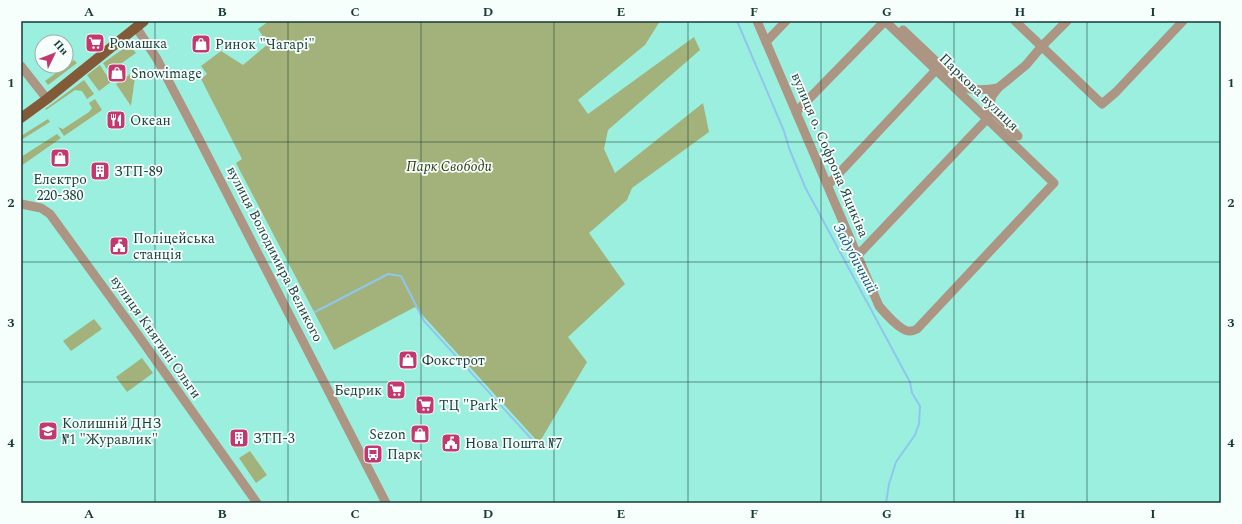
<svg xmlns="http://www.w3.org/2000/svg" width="1242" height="524" font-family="Spectral,serif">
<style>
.green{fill:#a2b27a}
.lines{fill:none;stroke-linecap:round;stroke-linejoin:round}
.stream{stroke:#8fc6ee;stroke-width:2}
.minor{stroke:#ac9583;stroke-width:9}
.major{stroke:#825a38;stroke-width:10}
.grid{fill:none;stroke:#173a34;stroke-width:1;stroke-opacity:0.55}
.labels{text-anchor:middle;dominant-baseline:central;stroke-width:3.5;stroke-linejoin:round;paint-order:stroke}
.poi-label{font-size:14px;fill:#173a34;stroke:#f7fffd;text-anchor:start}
.street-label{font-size:14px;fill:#173a34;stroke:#f7fffd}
.park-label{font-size:14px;font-style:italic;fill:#2e380b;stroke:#f7fffd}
.water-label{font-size:15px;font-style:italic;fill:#15557c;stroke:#f7fffd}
.neatline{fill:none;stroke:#173a34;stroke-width:1.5}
.grid-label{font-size:13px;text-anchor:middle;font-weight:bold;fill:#173a34}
</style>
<rect width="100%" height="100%" fill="#9befdf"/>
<!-- green -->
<g class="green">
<path d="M 269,21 L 660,21 L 645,45 L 578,100 L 588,114 L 694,37 L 700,50 L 608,130 L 604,149 L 615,173 L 703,103 L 709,132 L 632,188 L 627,200 L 589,233 L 625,284 L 568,337 L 587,362 L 539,443 L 415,307 L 334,350 L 236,163 L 242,159 L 201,79 L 207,74 L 201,66 L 221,51 L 243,65 L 268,44 L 258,29 Z"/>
<path d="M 126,47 L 131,47 L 136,53 L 109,72 L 103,63 Z"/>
<path d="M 74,60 L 77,63 L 48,85 L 45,81 Z"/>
<path d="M 100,65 L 111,82 L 99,91 L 87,75 Z"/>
<path d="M 136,70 L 131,106 L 116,84 Z"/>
<path d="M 84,80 L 94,94 L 87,99 L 82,91 L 75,90 L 46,110 L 45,109 Z"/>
<path d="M 95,99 L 102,110 L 64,136 L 58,127 L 63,129 L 89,112 L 92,108 L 89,103 Z"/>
<path d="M 48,119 L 50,122 L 21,140 L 21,136 Z"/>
<path d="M 57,134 L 61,138 L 21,166 L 21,157 Z"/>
<path d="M 94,319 L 102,329 L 71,351 L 63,341 Z"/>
<path d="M 142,358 L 153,373 L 127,392 L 116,377 Z"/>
<path d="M 250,451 L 267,475 L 256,483 L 239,458 Z"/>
</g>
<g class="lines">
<!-- stream -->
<g class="stream">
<path d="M 737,21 L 784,131 L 789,148 L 805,187 L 910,382 L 912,393 L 920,406 L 919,424 L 915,435 L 896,462 L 889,484 L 886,503"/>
<path d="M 315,312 L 388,274 L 401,276 L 424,321 L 537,445"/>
</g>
<!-- minor -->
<g class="minor">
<path d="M 757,21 L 879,306 C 884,312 902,333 911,331 C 913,331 915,330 917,329 L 1054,183 L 885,21"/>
<path d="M 1015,21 L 1102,104 L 1116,92 L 1183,21"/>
<path d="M 136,27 L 157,59 L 198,137 L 386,503"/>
<path d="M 903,30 L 963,87 C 974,91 987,90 998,88 L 992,96 L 989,108 L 1018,136"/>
<path d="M 766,42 L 786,21"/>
<path d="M 21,66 L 47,99"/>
<path d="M 998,88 L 1026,65 L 1042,46 L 1067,21"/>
<path d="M 796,112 L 885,21"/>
<path d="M 828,185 L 936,70 L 937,65"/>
<path d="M 21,204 L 41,208 L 50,214 L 138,335 L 257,503"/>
<path d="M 858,255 L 987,119 L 989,108"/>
</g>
<!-- major -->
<path class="major" d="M 21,118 L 47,99 L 144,21"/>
</g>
<!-- grid -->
<path class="grid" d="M 155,21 L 155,503M 288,21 L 288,503M 421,21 L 421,503M 554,21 L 554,503M 688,21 L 688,503M 821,21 L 821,503M 954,21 L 954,503M 1087,21 L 1087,503M 21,142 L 1221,142M 21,262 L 1221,262M 21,382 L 1221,382"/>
<!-- icons -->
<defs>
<g id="supermarket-square" transform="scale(1)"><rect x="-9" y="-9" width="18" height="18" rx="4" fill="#c3386f" stroke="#f7fffd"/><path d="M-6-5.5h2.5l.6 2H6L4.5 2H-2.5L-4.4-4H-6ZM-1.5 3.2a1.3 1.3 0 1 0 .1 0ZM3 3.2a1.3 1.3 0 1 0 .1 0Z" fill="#fff"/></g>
<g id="shop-square" transform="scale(1)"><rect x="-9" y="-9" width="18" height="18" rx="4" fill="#c3386f" stroke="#f7fffd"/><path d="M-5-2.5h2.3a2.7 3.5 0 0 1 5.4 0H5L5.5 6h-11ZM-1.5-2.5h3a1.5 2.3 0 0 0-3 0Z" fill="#fff"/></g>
<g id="restaurant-square" transform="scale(1)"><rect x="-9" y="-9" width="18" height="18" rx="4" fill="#c3386f" stroke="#f7fffd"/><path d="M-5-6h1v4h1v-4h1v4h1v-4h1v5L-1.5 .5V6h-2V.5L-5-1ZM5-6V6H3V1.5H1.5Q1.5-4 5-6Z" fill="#fff"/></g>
<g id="building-square" transform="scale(1)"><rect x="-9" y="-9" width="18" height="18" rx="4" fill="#c3386f" stroke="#f7fffd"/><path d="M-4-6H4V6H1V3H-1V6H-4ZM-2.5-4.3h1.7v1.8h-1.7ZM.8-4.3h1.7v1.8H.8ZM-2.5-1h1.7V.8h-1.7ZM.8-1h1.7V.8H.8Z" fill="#fff"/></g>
<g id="civic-square" transform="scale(1)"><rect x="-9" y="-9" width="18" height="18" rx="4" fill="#c3386f" stroke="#f7fffd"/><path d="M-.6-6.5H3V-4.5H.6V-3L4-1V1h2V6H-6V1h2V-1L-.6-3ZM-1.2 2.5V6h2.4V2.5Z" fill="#fff"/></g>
<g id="school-square" transform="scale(1)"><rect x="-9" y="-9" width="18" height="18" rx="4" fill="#c3386f" stroke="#f7fffd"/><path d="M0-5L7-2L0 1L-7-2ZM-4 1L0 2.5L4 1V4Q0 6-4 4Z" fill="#fff"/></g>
<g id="bus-square" transform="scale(1)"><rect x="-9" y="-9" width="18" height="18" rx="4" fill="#c3386f" stroke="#f7fffd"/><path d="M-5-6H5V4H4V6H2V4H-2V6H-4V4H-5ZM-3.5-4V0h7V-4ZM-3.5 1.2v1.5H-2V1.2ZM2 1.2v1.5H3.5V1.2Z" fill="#fff"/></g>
</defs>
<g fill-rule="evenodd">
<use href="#supermarket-square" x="95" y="43"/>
<use href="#shop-square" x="201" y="44"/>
<use href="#shop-square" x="117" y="73"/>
<use href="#restaurant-square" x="116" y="120"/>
<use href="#shop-square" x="60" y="158"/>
<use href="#building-square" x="100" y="171"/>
<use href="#civic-square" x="119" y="246"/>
<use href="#shop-square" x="408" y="360"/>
<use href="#supermarket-square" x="396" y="390"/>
<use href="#supermarket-square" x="425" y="405"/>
<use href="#school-square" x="48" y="431"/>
<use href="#shop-square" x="420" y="434"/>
<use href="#building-square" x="239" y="438"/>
<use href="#civic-square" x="451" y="443"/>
<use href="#bus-square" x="373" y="454"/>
</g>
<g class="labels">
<!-- poi labels -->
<g class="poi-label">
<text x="109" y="43">Ромашка</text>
<text x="215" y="44">Ринок "Чагарі"</text>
<text x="131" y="73">Snowimage</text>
<text x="130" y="120">Океан</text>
<text x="114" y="171">ЗТП-89</text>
<text x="60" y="179" text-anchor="middle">Електро<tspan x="60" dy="16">220-380</tspan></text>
<text x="133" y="238">Поліцейська<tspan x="133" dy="16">станція</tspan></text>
<text x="422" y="360">Фокстрот</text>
<text x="382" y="390" text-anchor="end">Бедрик</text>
<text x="439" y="405">ТЦ "Park"</text>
<text x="62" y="423">Колишній ДНЗ<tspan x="62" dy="16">№1 "Журавлик"</tspan></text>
<text x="406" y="434" text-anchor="end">Sezon</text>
<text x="253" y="438">ЗТП-3</text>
<text x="465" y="443">Нова Пошта №7</text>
<text x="387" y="454">Парк</text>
</g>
<!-- street labels -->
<g class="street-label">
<text transform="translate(979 92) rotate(44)">Паркова вулиця</text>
<text transform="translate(830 155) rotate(67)">вулиця о. Софрона Яциківа</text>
<text transform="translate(275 254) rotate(63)">вулиця Володимира Великого</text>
<text transform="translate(156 337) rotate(55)">вулиця Княгині Ольги</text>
</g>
<!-- park labels -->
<g class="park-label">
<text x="449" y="166">Парк Свободи</text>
</g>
<!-- water labels -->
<g class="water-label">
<text transform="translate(855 258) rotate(62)">Задубичний</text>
</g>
</g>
<!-- border -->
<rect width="1242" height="524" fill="none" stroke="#f7fffd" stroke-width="44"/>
<!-- north arrow -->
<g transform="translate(54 54) rotate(47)"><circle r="19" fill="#f7fffd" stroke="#9db0ad"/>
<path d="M0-3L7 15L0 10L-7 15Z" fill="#c3386f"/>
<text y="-6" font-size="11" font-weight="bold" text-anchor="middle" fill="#173a34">Пн</text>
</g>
<rect x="22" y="22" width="1198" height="480" class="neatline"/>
<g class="grid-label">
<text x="89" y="16">A</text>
<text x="222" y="16">B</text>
<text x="355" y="16">C</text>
<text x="488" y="16">D</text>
<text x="621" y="16">E</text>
<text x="754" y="16">F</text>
<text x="887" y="16">G</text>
<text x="1020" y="16">H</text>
<text x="1153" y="16">I</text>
<text x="11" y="87">1</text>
<text x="1231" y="87">1</text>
<text x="11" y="207">2</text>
<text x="1231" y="207">2</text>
<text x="11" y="327">3</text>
<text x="1231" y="327">3</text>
<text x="11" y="447">4</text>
<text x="1231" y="447">4</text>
<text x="89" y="518">A</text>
<text x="222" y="518">B</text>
<text x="355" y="518">C</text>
<text x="488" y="518">D</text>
<text x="621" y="518">E</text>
<text x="754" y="518">F</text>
<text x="887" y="518">G</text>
<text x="1020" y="518">H</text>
<text x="1153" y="518">I</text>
</g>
</svg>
